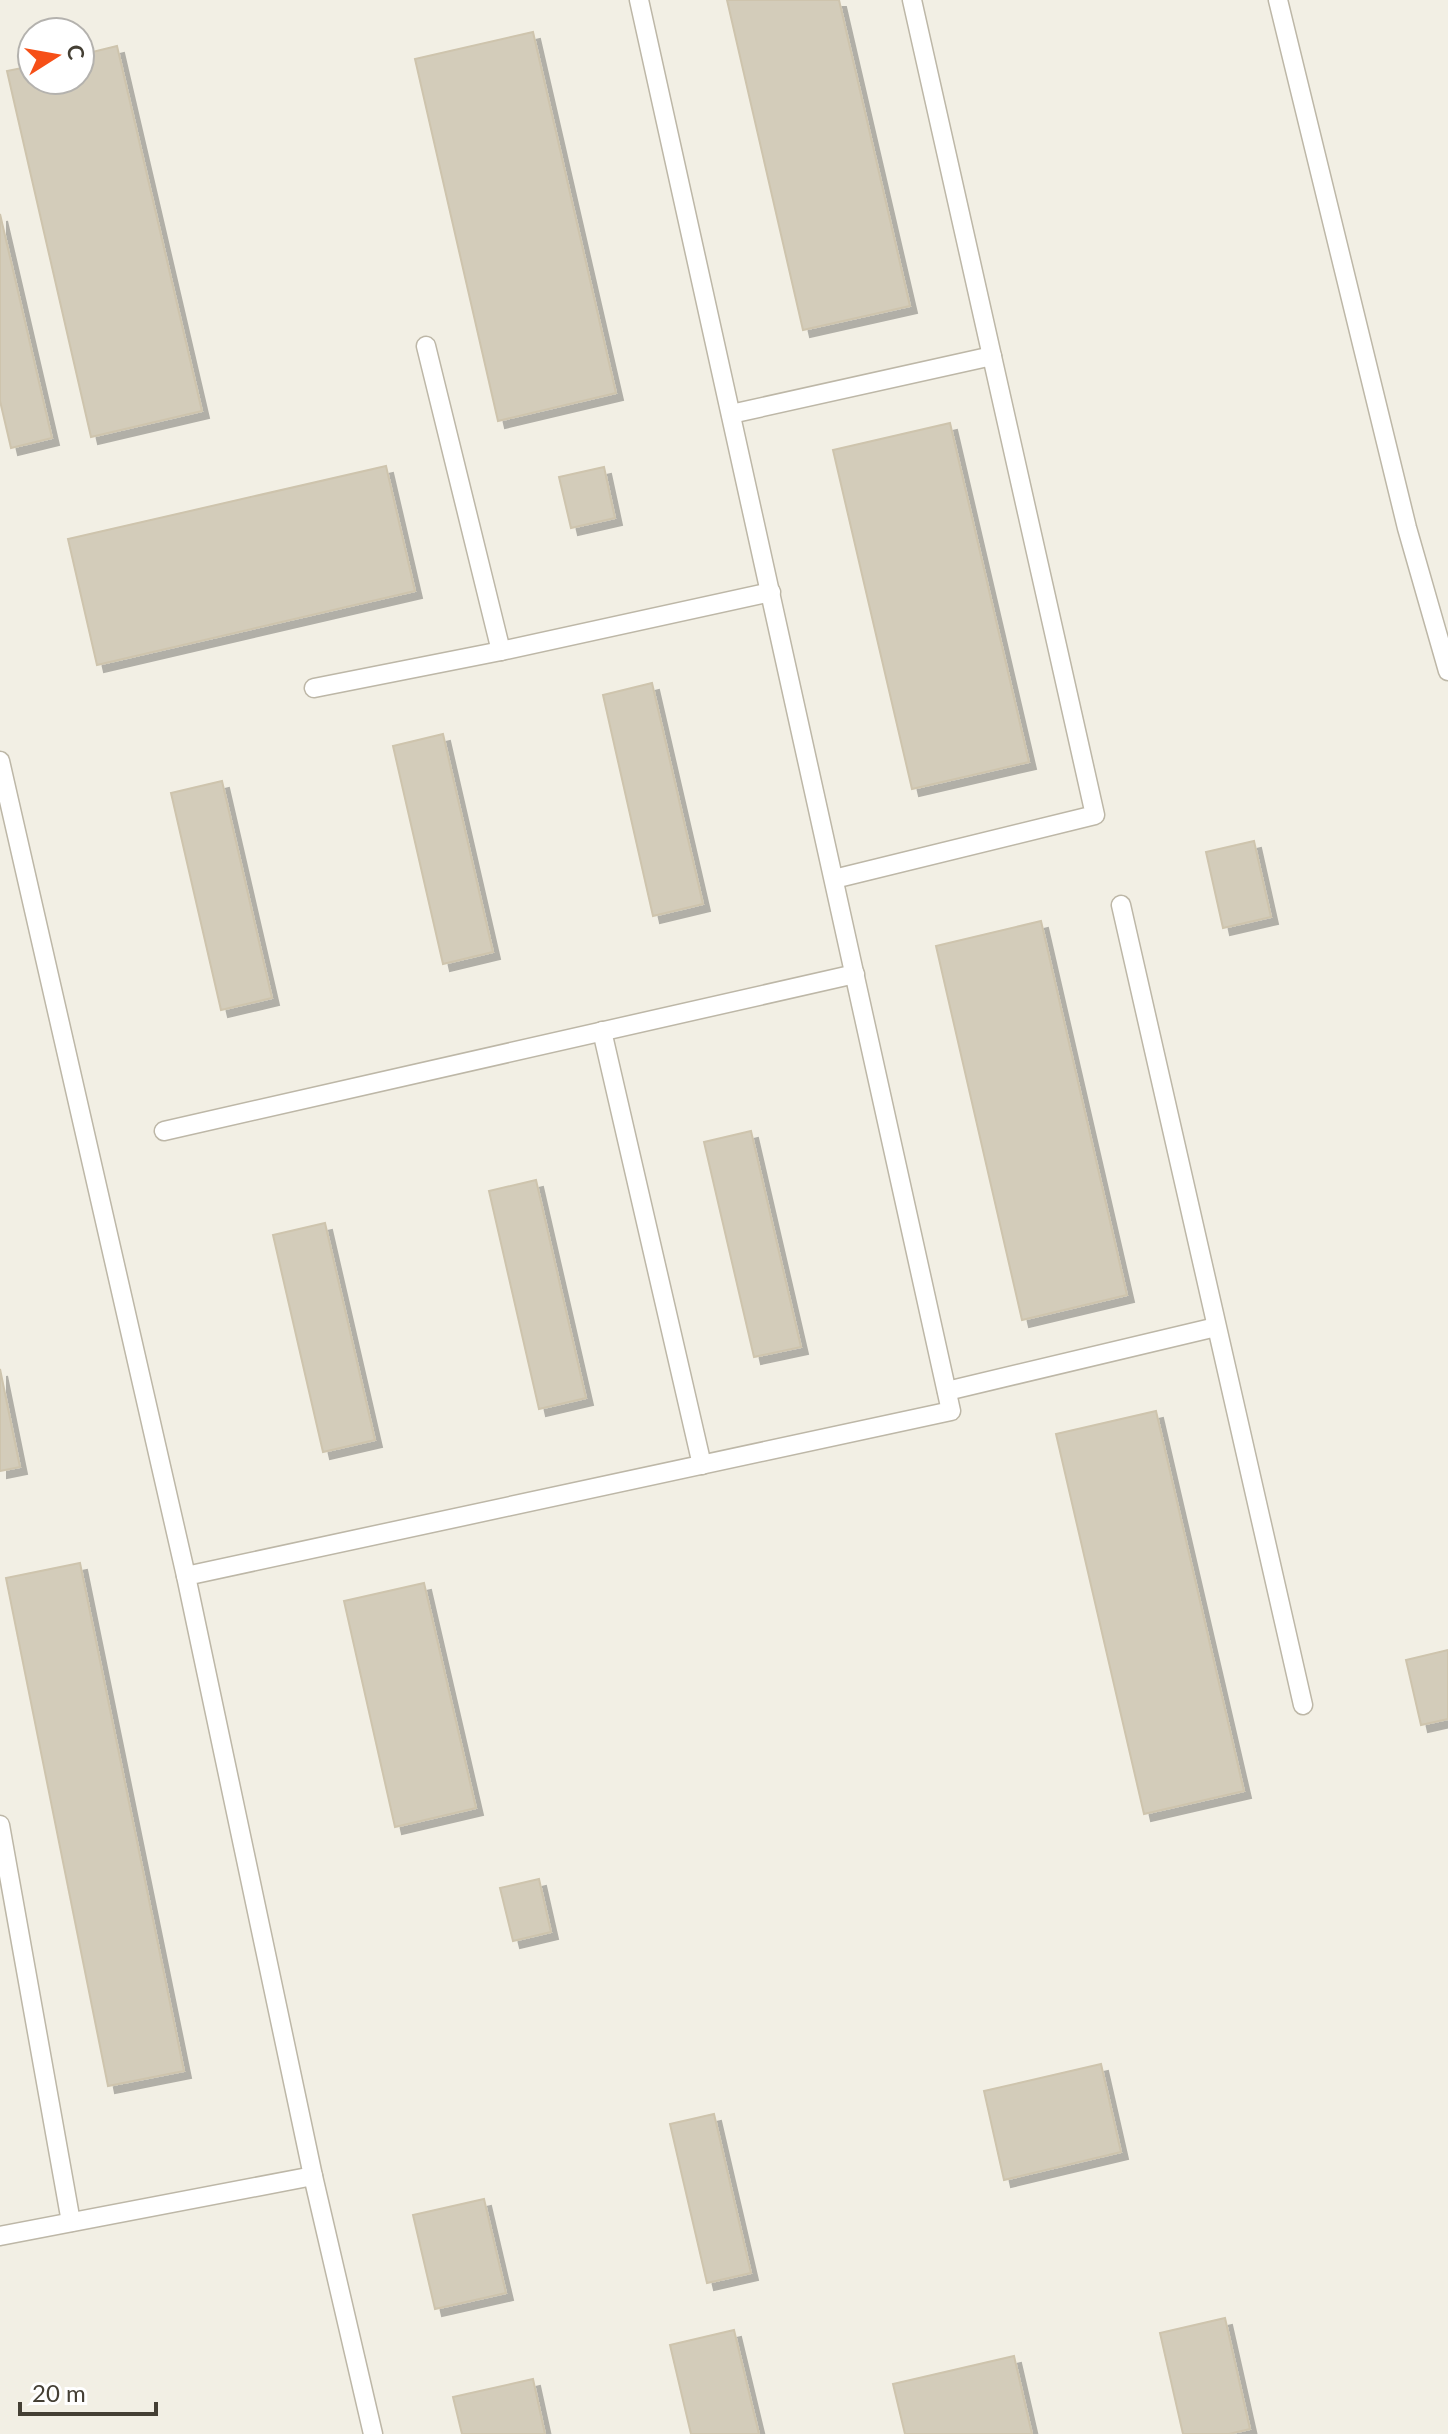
<svg xmlns="http://www.w3.org/2000/svg" width="1448" height="2434" font-family="Lato,sans-serif">
<style>
.building{fill:#d3ccba;stroke:#cec4ad;stroke-width:2;filter:url(#shadow)}
.lines{fill:none;stroke-linecap:round;stroke-linejoin:round}
.lane-casing{stroke:#bdb7a7;stroke-width:21}
.lane{stroke:#fff;stroke-width:18}
</style>
<defs>
<filter id="shadow"><feDropShadow dx="7" dy="7" stdDeviation="0" flood-color="#0004"/></filter>
</defs>
<rect width="100%" height="100%" fill="#f2efe4"/>
<!-- building -->
<g class="building">
<path d="M 727,0 L 839,0 L 910,306 L 803,330 Z"/>
<path d="M 533,32 L 616,393 L 498,421 L 415,59 Z"/>
<path d="M 117,46 L 202,411 L 91,437 L 7,71 L 32,66 L 32,80 L 80,80 L 80,55 Z"/>
<path d="M 0,214 L 52,438 L 11,448 L 0,401 Z"/>
<path d="M 950,423 L 1029,762 L 912,789 L 833,450 Z"/>
<path d="M 386,466 L 415,591 L 97,665 L 68,539 Z"/>
<path d="M 604,467 L 615,518 L 571,528 L 559,477 Z"/>
<path d="M 652,683 L 703,904 L 653,916 L 603,695 Z"/>
<path d="M 443,734 L 493,952 L 443,964 L 393,746 Z"/>
<path d="M 222,781 L 272,998 L 221,1010 L 171,793 Z"/>
<path d="M 1254,841 L 1271,917 L 1223,928 L 1206,852 Z"/>
<path d="M 1041,921 L 1127,1295 L 1022,1320 L 936,946 Z"/>
<path d="M 751,1131 L 801,1347 L 754,1357 L 704,1142 Z"/>
<path d="M 536,1180 L 586,1398 L 539,1409 L 489,1191 Z"/>
<path d="M 325,1223 L 375,1440 L 323,1452 L 273,1235 Z"/>
<path d="M 0,1369 L 20,1467 L 0,1471 Z"/>
<path d="M 1156,1411 L 1244,1791 L 1144,1814 L 1056,1434 Z"/>
<path d="M 80,1563 L 184,2071 L 108,2086 L 6,1578 Z"/>
<path d="M 424,1583 L 476,1808 L 395,1827 L 344,1601 Z"/>
<path d="M 1448,1650 L 1448,1719 L 1421,1725 L 1406,1660 Z"/>
<path d="M 539,1879 L 551,1932 L 513,1941 L 500,1888 Z"/>
<path d="M 1101,2064 L 1121,2152 L 1004,2180 L 984,2091 Z"/>
<path d="M 714,2114 L 751,2273 L 707,2283 L 670,2124 Z"/>
<path d="M 484,2199 L 506,2293 L 435,2309 L 413,2215 Z"/>
<path d="M 1225,2318 L 1250,2429 L 1229,2434 L 1183,2434 L 1160,2333 Z"/>
<path d="M 734,2330 L 759,2434 L 691,2434 L 670,2345 Z"/>
<path d="M 1014,2356 L 1032,2434 L 905,2434 L 893,2384 Z"/>
<path d="M 533,2379 L 545,2434 L 462,2434 L 453,2397 Z"/>
</g>
<g class="lines">
<!-- lane casing -->
<g class="lane-casing">
<g id="lane">
<path d="M 1278,0 L 1407,528 L 1448,671"/>
<path d="M 426,346 L 501,651"/>
<path d="M 731,414 L 992,356"/>
<path d="M 314,688 L 501,651 L 771,592"/>
<path d="M 0,761 L 186,1576"/>
<path d="M 834,879 L 1095,815 L 912,0"/>
<path d="M 1121,905 L 1303,1705"/>
<path d="M 602,1031 L 702,1465"/>
<path d="M 164,1131 L 855,974"/>
<path d="M 947,1391 L 1216,1327"/>
<path d="M 0,1825 L 71,2222"/>
<path d="M 313,2176 L 373,2434"/>
<path d="M 0,2236 L 313,2176 L 186,1576 L 951,1411 L 639,0"/>
</g>
</g>
<!-- lane -->
<use href="#lane" class="lane"/>
</g>
<!-- north arrow -->
<g transform="translate(56 56) rotate(79)"><circle r="38" fill="#ffffff" stroke="#b4b2ae" stroke-width="2"/>
<path d="M0-6L14 30L0 20L-14 30Z" fill="#f64f17"/>
<text y="-12" font-size="22" font-weight="bold" text-anchor="middle" fill="#443f34">С</text>
</g>
<!-- scale -->
<path d="M20 2402v12h136v-12" fill="none" stroke="#443f34" stroke-width="4"/>
<text x="32" y="2402" font-size="24" fill="#443f34" stroke="#ffffff" stroke-width="6" paint-order="stroke">20 m</text>
</svg>
